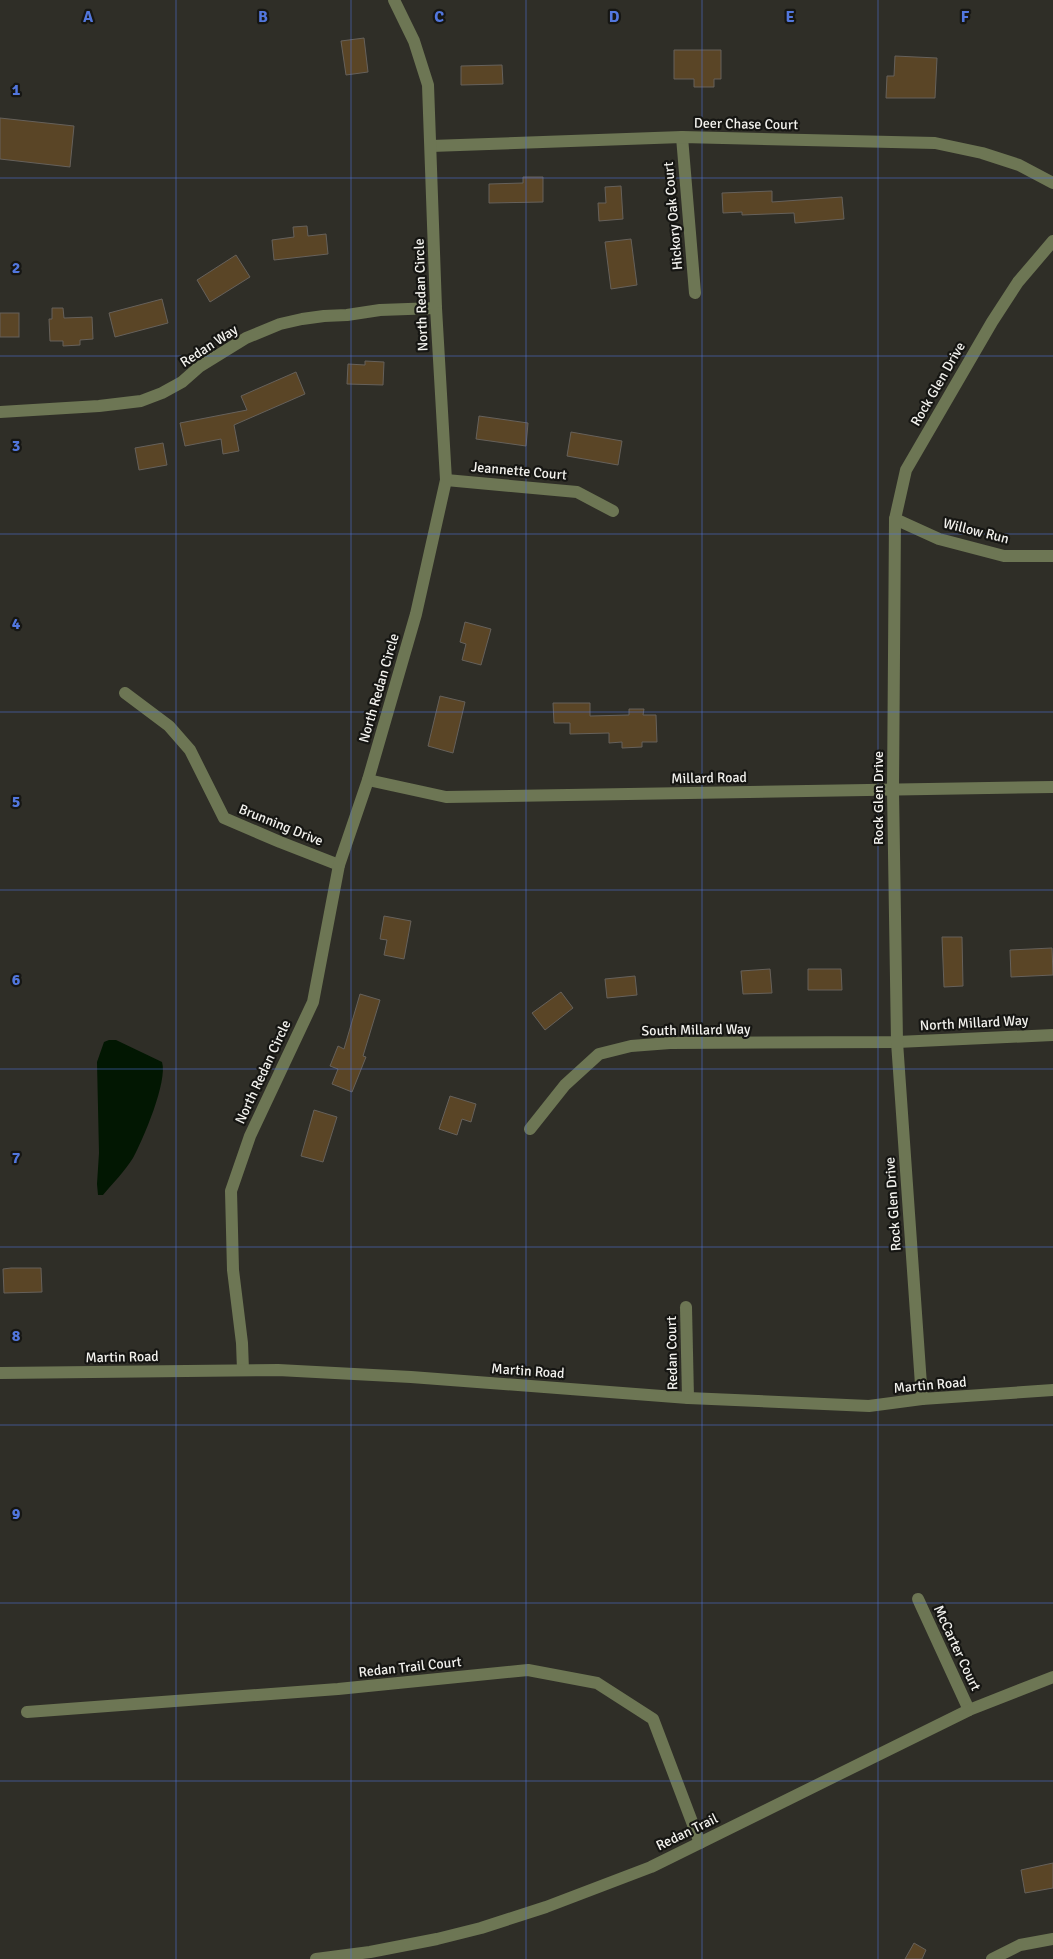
<svg xmlns="http://www.w3.org/2000/svg" width="1053" height="1959" font-family="Signika,sans-serif">
<style>
.water{fill:#021702}
.building{fill:#5a4526;stroke:#66615b}
.lines{fill:none;stroke-linecap:round;stroke-linejoin:round}
.minor{stroke:#6d7654;stroke-width:12}
.tertiary{stroke:#6d7654;stroke-width:12}
.grid{fill:none;stroke:#5277de;stroke-width:1;stroke-opacity:0.55}
.labels{text-anchor:middle;dominant-baseline:central;stroke-width:4.5;stroke-linejoin:round;paint-order:stroke}
.street-label{font-size:14px;fill:#f3f2ee;stroke:#161613}
.grid-label{font-size:16px;text-anchor:middle;font-weight:bold;fill:#5277de;stroke:#161613;stroke-width:4.5;stroke-linejoin:round;paint-order:stroke}
</style>
<rect width="100%" height="100%" fill="#2f2e27"/>
<!-- water -->
<path class="water" d="M 109,1040 L 116,1040 L 162,1062 C 168,1081 143,1140 133,1158 C 125,1171 113,1183 103,1195 L 98,1195 L 97,1184 L 99,1153 L 97,1062 L 104,1042 Z"/>
<!-- building -->
<g class="building">
<path d="M 364,38 L 368,72 L 346,75 L 341,41 Z"/>
<path d="M 674,50 L 721,50 L 721,79 L 714,79 L 714,87 L 694,87 L 694,79 L 674,79 Z"/>
<path d="M 895,56 L 937,58 L 935,98 L 886,98 L 887,76 L 894,76 Z"/>
<path d="M 502,65 L 503,84 L 461,85 L 461,66 Z"/>
<path d="M 0,118 L 74,126 L 70,167 L 0,159 Z"/>
<path d="M 523,177 L 543,177 L 543,202 L 489,203 L 489,184 L 523,183 Z"/>
<path d="M 621,186 L 623,219 L 599,221 L 598,203 L 606,203 L 605,187 Z"/>
<path d="M 772,191 L 772,202 L 842,197 L 844,219 L 795,223 L 794,213 L 742,215 L 742,212 L 723,213 L 722,193 Z"/>
<path d="M 307,226 L 308,236 L 326,234 L 328,254 L 274,260 L 272,240 L 294,237 L 293,227 Z"/>
<path d="M 631,239 L 637,285 L 611,289 L 605,242 Z"/>
<path d="M 236,255 L 250,277 L 210,302 L 197,280 Z"/>
<path d="M 162,299 L 168,323 L 115,337 L 109,313 Z"/>
<path d="M 52,308 L 63,308 L 64,318 L 92,317 L 93,339 L 80,340 L 80,345 L 63,346 L 63,341 L 50,341 L 49,319 L 52,319 Z"/>
<rect x="0" y="313" width="19" height="24"/>
<path d="M 365,361 L 384,362 L 383,385 L 347,384 L 348,364 L 365,365 Z"/>
<path d="M 296,372 L 305,394 L 234,425 L 239,451 L 223,454 L 221,439 L 185,446 L 180,423 L 247,410 L 241,396 Z"/>
<path d="M 479,416 L 528,423 L 526,446 L 476,439 Z"/>
<path d="M 571,432 L 622,441 L 618,465 L 567,456 Z"/>
<path d="M 163,443 L 167,465 L 139,470 L 135,448 Z"/>
<path d="M 465,622 L 491,629 L 481,665 L 462,660 L 466,644 L 460,642 Z"/>
<path d="M 440,696 L 465,702 L 453,753 L 428,746 Z"/>
<path d="M 553,703 L 590,703 L 590,716 L 629,715 L 629,709 L 644,709 L 643,715 L 656,715 L 657,742 L 642,742 L 642,747 L 622,748 L 622,742 L 609,743 L 609,733 L 570,734 L 570,723 L 554,723 Z"/>
<path d="M 384,916 L 411,921 L 404,959 L 384,955 L 387,940 L 380,939 Z"/>
<path d="M 942,937 L 962,937 L 963,986 L 944,987 Z"/>
<path d="M 1052,948 L 1053,975 L 1011,977 L 1010,950 Z"/>
<path d="M 770,969 L 772,993 L 743,994 L 741,971 Z"/>
<path d="M 808,969 L 841,969 L 842,990 L 808,990 Z"/>
<path d="M 635,976 L 637,995 L 607,998 L 605,979 Z"/>
<path d="M 561,992 L 573,1008 L 545,1030 L 532,1013 Z"/>
<path d="M 360,994 L 380,1000 L 363,1056 L 366,1057 L 352,1092 L 332,1084 L 338,1069 L 330,1066 L 338,1046 L 344,1049 Z"/>
<path d="M 450,1096 L 476,1104 L 471,1122 L 462,1119 L 457,1135 L 439,1129 Z"/>
<path d="M 314,1110 L 337,1117 L 323,1162 L 301,1156 Z"/>
<path d="M 11,1268 L 41,1268 L 42,1292 L 4,1293 L 3,1269 Z"/>
<path d="M 1053,1863 L 1053,1888 L 1025,1893 L 1021,1870 Z"/>
<path d="M 914,1943 L 926,1950 L 922,1959 L 905,1959 Z"/>
</g>
<g class="lines">
<!-- minor -->
<g class="minor">
<path d="M 682,137 L 695,293"/>
<path d="M 431,146 L 682,137 L 935,143 L 982,153 L 1019,165 L 1053,183"/>
<path d="M 0,412 L 99,406 L 141,401 L 162,393 L 182,382 L 199,367 L 246,338 L 280,324 L 302,319 L 324,316 L 347,315 L 380,310 L 436,308"/>
<path d="M 446,480 L 577,492 L 613,511"/>
<path d="M 895,519 L 939,539 L 1004,556 L 1053,556"/>
<path d="M 125,693 L 169,726 L 190,750 L 224,818 L 280,842 L 339,865"/>
<path d="M 368,780 L 446,797 L 1053,787"/>
<path d="M 530,1129 L 565,1085 L 599,1054 L 631,1046 L 670,1043 L 897,1042 L 1053,1035"/>
<path d="M 686,1307 L 688,1398"/>
<path d="M 243,1370 L 242,1343 L 233,1270 L 231,1191 L 250,1136 L 313,1002 L 339,865 L 368,780 L 416,614 L 446,480 L 436,308 L 428,85 L 414,41 L 394,0"/>
<path d="M 922,1399 L 897,1042 L 893,790 L 895,519 L 906,470 L 992,322 L 1018,282 L 1053,241"/>
<path d="M 918,1599 L 969,1710"/>
<path d="M 27,1712 L 338,1689 L 528,1670 L 597,1683 L 653,1719 L 700,1843"/>
<path d="M 316,1959 L 370,1952 L 437,1939 L 481,1928 L 546,1907 L 651,1867 L 969,1710 L 1053,1677"/>
<path d="M 992,1959 L 1020,1945 L 1053,1939"/>
</g>
<!-- tertiary -->
<path class="tertiary" d="M 0,1373 L 278,1370 L 411,1377 L 688,1398 L 869,1406 L 922,1399 L 1053,1390"/>
</g>
<!-- grid -->
<path class="grid" d="M 176,0 L 176,1959M 351,0 L 351,1959M 526,0 L 526,1959M 702,0 L 702,1959M 878,0 L 878,1959M 0,178 L 1053,178M 0,356 L 1053,356M 0,534 L 1053,534M 0,712 L 1053,712M 0,890 L 1053,890M 0,1069 L 1053,1069M 0,1247 L 1053,1247M 0,1425 L 1053,1425M 0,1603 L 1053,1603M 0,1781 L 1053,1781"/>
<g class="labels">
<!-- street labels -->
<g class="street-label">
<text transform="translate(746 124) rotate(1)">Deer Chase Court</text>
<text transform="translate(673 216) rotate(-95)">Hickory Oak Court</text>
<text transform="translate(421 295) rotate(-92)">North Redan Circle</text>
<text transform="translate(209 346) rotate(-33)">Redan Way</text>
<text transform="translate(938 384) rotate(-60)">Rock Glen Drive</text>
<text transform="translate(519 471) rotate(5)">Jeannette Court</text>
<text transform="translate(976 531) rotate(14)">Willow Run</text>
<text transform="translate(379 688) rotate(-74)">North Redan Circle</text>
<text transform="translate(709 778) rotate(-1)">Millard Road</text>
<text transform="translate(878 798) rotate(-90)">Rock Glen Drive</text>
<text transform="translate(281 825) rotate(22)">Brunning Drive</text>
<text transform="translate(974 1023) rotate(-3)">North Millard Way</text>
<text transform="translate(696 1030) rotate(-1)">South Millard Way</text>
<text transform="translate(263 1072) rotate(-65)">North Redan Circle</text>
<text transform="translate(893 1204) rotate(-94)">Rock Glen Drive</text>
<text transform="translate(672 1353) rotate(-91)">Redan Court</text>
<text transform="translate(122 1357) rotate(-1)">Martin Road</text>
<text transform="translate(528 1371) rotate(4)">Martin Road</text>
<text transform="translate(930 1385) rotate(-5)">Martin Road</text>
<text transform="translate(957 1648) rotate(65)">McCarter Court</text>
<text transform="translate(410 1667) rotate(-6)">Redan Trail Court</text>
<text transform="translate(687 1832) rotate(-26)">Redan Trail</text>
</g>
</g>
<g class="grid-label">
<text x="88" y="22">A</text>
<text x="263" y="22">B</text>
<text x="439" y="22">C</text>
<text x="614" y="22">D</text>
<text x="790" y="22">E</text>
<text x="965" y="22">F</text>
<text x="16" y="95">1</text>
<text x="16" y="273">2</text>
<text x="16" y="451">3</text>
<text x="16" y="629">4</text>
<text x="16" y="807">5</text>
<text x="16" y="985">6</text>
<text x="16" y="1163">7</text>
<text x="16" y="1341">8</text>
<text x="16" y="1519">9</text>
</g>
</svg>
